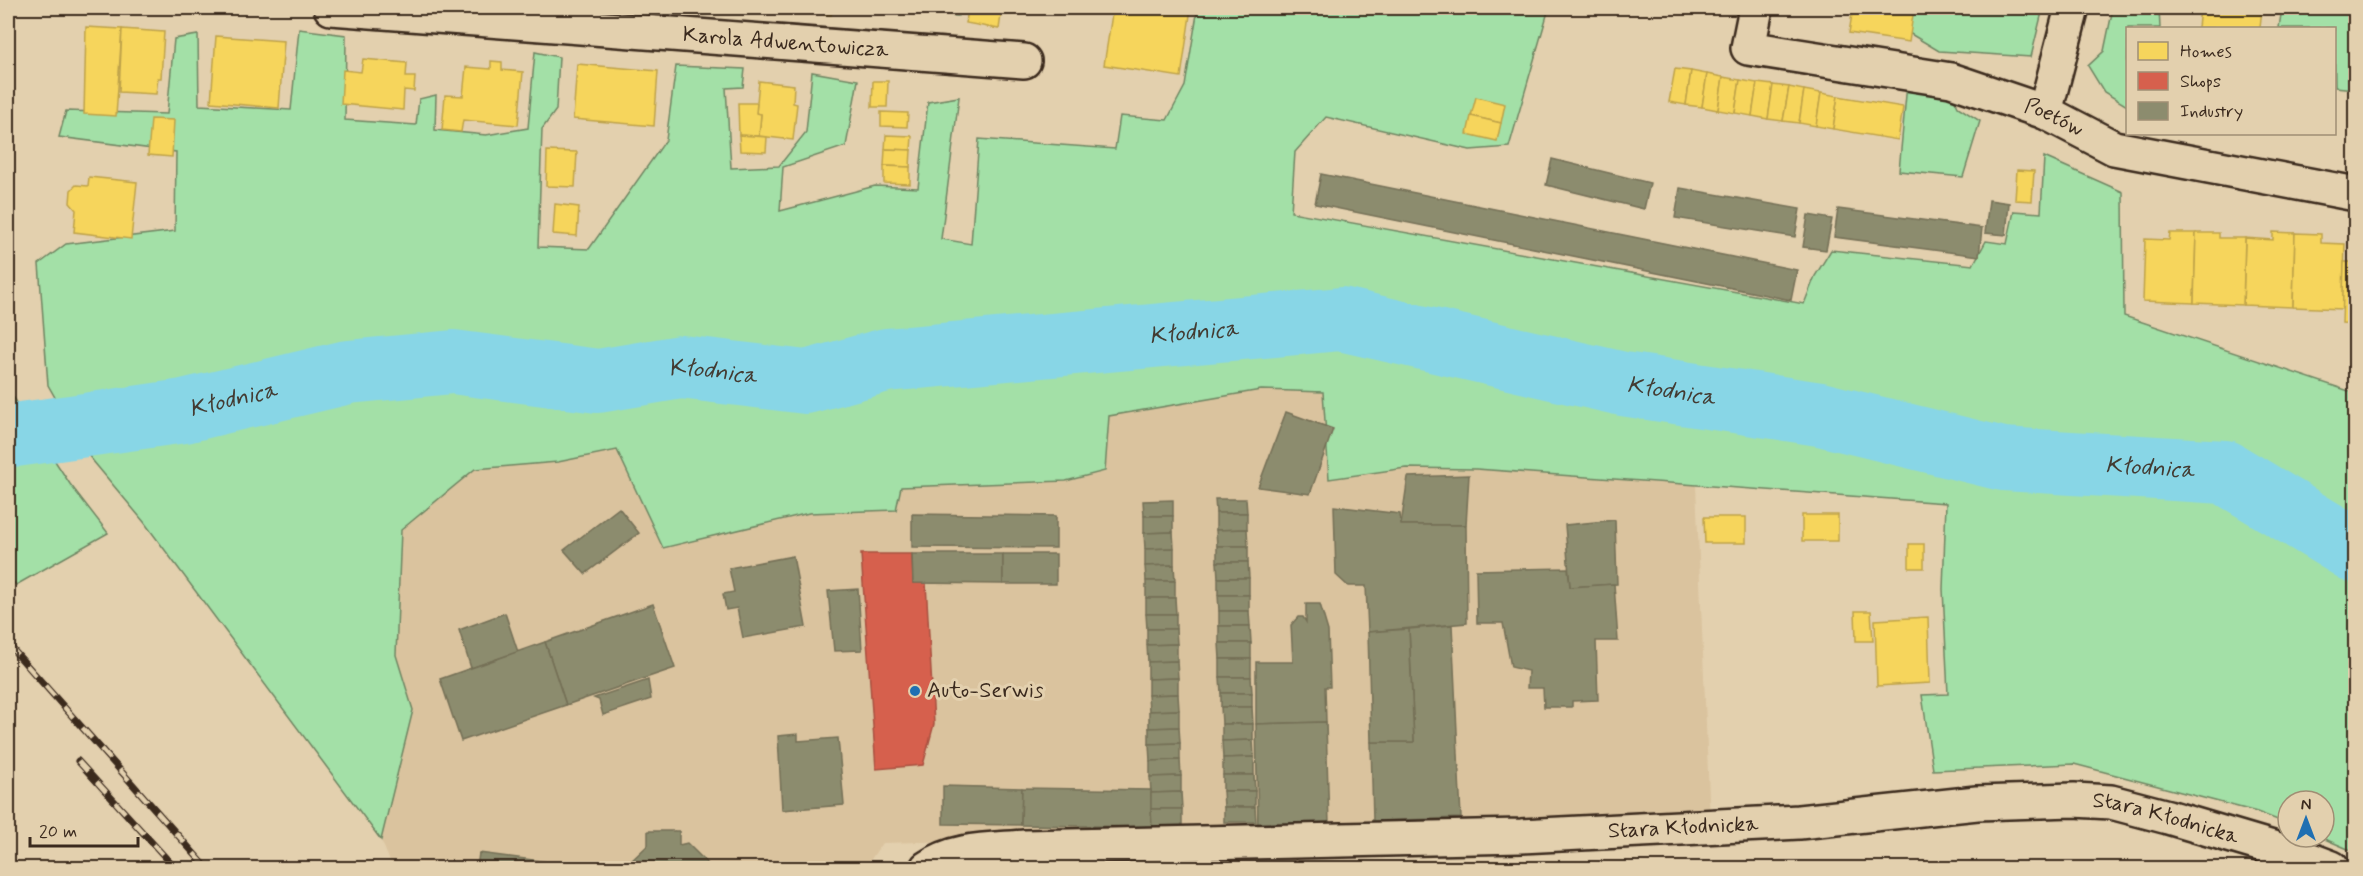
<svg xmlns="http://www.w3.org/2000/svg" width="2363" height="876" font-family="Mynerve,sans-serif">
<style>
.built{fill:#dac39e}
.green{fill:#a3e0a7;stroke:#6f8562;stroke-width:1.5}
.homes{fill:#f6d55c;stroke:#bea249;stroke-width:1.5}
.shops{fill:#d6604d;stroke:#a8503f;stroke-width:1.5}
.industry{fill:#8c8c6e;stroke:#746f56;stroke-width:1.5}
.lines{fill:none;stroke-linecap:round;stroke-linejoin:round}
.river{stroke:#88d6e6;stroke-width:64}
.street-casing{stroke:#3b2a1e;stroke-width:38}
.street{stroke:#e3d0ae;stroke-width:33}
.rail-casing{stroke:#3b2a1e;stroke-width:7}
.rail{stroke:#e3d0ae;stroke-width:4.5;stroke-dasharray:14;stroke-linecap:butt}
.poi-dot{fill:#1f6fb2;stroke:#e3d0ae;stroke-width:2}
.labels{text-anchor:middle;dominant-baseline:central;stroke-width:6;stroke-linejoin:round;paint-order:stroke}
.street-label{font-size:22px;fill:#3b2a1e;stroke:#e3d0ae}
.poi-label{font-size:22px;fill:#3b2a1e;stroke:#e3d0ae;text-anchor:start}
.water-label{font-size:24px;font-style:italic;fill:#433b32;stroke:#e3d0ae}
</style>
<rect width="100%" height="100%" fill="#e3d0ae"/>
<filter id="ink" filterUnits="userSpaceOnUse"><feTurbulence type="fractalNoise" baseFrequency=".0167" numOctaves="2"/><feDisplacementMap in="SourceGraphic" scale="12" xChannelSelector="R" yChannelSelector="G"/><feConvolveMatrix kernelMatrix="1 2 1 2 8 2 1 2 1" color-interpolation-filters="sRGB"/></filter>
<g filter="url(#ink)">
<!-- built -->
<path class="built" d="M 1261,390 L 1323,392 L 1329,479 L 1406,468 L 1476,469 L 1696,485 L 1710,821 L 882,843 L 865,868 L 393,868 L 381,840 L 413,710 L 396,655 L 401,530 L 475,469 L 557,462 L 617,450 L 663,548 L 809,513 L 896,510 L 900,487 L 1066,481 L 1105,471 L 1108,416 Z"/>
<!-- green -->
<g class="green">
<path d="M 853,8 L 959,8 L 958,16 Z"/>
<path d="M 1198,8 L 1549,8 L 1509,147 L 1470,150 L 1326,117 L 1295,152 L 1291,212 L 1804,304 L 1815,276 L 1831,250 L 1973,265 L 1986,241 L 2007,244 L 2014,211 L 2041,213 L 2044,157 L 2123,192 L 2124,316 L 2355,393 L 2355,852 L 2320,837 L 2324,837 L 2324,801 L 2288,801 L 2288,824 L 2257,812 L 2074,764 L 1933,770 L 1922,695 L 1948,694 L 1943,589 L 1946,503 L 1476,469 L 1406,468 L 1329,479 L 1323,392 L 1261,390 L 1109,416 L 1105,471 L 1066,481 L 901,487 L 896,510 L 809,513 L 663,548 L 617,450 L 558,462 L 475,469 L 401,530 L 396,655 L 413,710 L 381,840 L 144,522 L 88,455 L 48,385 L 39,264 L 66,244 L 175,231 L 176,152 L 59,137 L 66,111 L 167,114 L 174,39 L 198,35 L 199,105 L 291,110 L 299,29 L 346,35 L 345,120 L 416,125 L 419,99 L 436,95 L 435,130 L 486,135 L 528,128 L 535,52 L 559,57 L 556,110 L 542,129 L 538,247 L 589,249 L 666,140 L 676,66 L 745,69 L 743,87 L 726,88 L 731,168 L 779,166 L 806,132 L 812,72 L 858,80 L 846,146 L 783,167 L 780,211 L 875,186 L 918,188 L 928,102 L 959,97 L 941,239 L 971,244 L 979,139 L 1115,149 L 1120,116 L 1167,120 L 1185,86 Z"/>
<path d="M 1913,8 L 2043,8 L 2031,57 L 1939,51 L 1909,33 Z"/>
<path d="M 2113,8 L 2159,8 L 2160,28 L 2128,28 L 2127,106 L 2104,92 L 2088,66 L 2104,51 Z"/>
<path d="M 2282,8 L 2355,8 L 2355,89 L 2335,87 L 2334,28 L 2279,28 Z"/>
<path d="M 1907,84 L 1949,87 L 1958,107 L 1980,121 L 1963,177 L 1899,171 Z"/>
<path d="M 8,374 L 10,392 L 70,484 L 108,533 L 16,585 L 8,576 Z"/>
</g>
<!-- homes -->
<g class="homes">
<path d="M 808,8 L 835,8 L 831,15 L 811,12 Z"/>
<path d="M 968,8 L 1002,8 L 999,29 L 966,23 Z"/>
<path d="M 1113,8 L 1191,8 L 1181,77 L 1104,65 Z"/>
<path d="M 1853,8 L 1914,8 L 1909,42 L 1849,33 Z"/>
<path d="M 2200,8 L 2262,8 L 2260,28 L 2198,28 Z"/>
<path d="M 86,27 L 122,29 L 116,116 L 84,114 Z"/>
<path d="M 122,29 L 164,32 L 161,78 L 158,78 L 156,94 L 119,92 Z"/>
<path d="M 216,36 L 284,41 L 279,108 L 211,102 Z"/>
<path d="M 363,59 L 407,63 L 406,77 L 415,77 L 414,91 L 404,90 L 403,110 L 341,104 L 343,70 L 361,72 Z"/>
<path d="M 491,61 L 502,62 L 502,70 L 523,72 L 518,125 L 463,120 L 461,132 L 442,130 L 445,95 L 463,96 L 466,67 L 491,69 Z"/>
<path d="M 577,64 L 658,71 L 654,126 L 573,119 Z"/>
<path d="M 1675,69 L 1691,71 L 1686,105 L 1669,102 Z"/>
<path d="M 1691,71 L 1707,74 L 1702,107 L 1686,105 Z"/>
<path d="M 1707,74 L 1723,77 L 1718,110 L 1702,107 Z"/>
<path d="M 1723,77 L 1740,80 L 1735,113 L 1718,110 Z"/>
<path d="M 1740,80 L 1757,83 L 1752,116 L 1735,113 Z"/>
<path d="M 759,81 L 794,85 L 793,103 L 797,104 L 793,140 L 759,136 L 761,114 L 756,113 Z"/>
<path d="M 873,81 L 888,81 L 887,107 L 872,107 Z"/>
<path d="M 1757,83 L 1773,85 L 1768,119 L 1752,116 Z"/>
<path d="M 1773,85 L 1789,87 L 1783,121 L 1768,119 Z"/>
<path d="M 1789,87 L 1804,90 L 1799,123 L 1783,121 Z"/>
<path d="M 1804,90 L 1821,93 L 1816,126 L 1799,123 Z"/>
<path d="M 1821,93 L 1838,96 L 1833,129 L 1816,126 Z"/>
<path d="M 1838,96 L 1903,107 L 1898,140 L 1833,129 Z"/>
<path d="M 1476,97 L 1505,104 L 1501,123 L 1471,116 Z"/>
<path d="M 738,103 L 757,103 L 756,113 L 761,114 L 759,136 L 739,135 Z"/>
<path d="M 881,112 L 908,113 L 907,127 L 881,126 Z"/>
<path d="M 1471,116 L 1501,123 L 1497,141 L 1467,134 Z"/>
<path d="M 151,119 L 174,120 L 172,157 L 148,155 Z"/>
<path d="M 739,135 L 767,137 L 766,152 L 740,151 Z"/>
<path d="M 886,135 L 912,136 L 911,150 L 885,149 Z"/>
<path d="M 885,149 L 911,150 L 910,167 L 884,166 Z"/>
<path d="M 547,151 L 577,152 L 575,187 L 546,186 Z"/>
<path d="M 884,166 L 910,167 L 910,184 L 884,183 Z"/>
<path d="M 2017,170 L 2034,171 L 2032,201 L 2015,200 Z"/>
<path d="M 89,177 L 137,182 L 131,239 L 74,232 L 76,210 L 70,203 L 71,190 L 76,185 L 88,186 Z"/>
<path d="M 555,204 L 579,207 L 577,236 L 553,234 Z"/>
<path d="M 2273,232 L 2295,233 L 2293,307 L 2243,305 L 2245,238 L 2273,240 Z"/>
<path d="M 2170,233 L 2196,233 L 2194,303 L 2143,301 L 2145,239 L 2169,240 Z"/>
<path d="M 2196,233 L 2219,233 L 2219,238 L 2245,238 L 2243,305 L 2194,303 Z"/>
<path d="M 2295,233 L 2321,234 L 2321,243 L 2345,244 L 2343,309 L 2293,307 Z"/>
<path d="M 2344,262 L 2356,262 L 2356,324 L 2342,323 Z"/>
<rect x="1802" y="515" width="36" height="26"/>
<path d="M 1704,517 L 1746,517 L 1746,543 L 1705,543 Z"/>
<rect x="1909" y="544" width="15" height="24"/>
<path d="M 1855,611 L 1871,611 L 1873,641 L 1856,641 Z"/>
<path d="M 1928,617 L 1930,683 L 1877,686 L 1875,620 Z"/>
</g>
<!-- shops -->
<path class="shops" d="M 861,554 L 912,554 L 913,583 L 926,583 L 934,724 L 923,765 L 876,769 Z"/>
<!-- industry -->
<g class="industry">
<path d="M 901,8 L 929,8 L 928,14 L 901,11 Z"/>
<path d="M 1552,159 L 1650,183 L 1644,209 L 1546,185 Z"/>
<path d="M 1321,174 L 1797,270 L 1791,300 L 1315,204 Z"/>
<path d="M 1680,188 L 1800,209 L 1795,237 L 1675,218 Z"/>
<path d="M 1989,200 L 2009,203 L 2006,235 L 1985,233 Z"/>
<path d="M 1838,209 L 1982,228 L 1979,256 L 1834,237 Z"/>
<path d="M 1808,215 L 1832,219 L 1826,250 L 1803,247 Z"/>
<path d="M 1286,412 L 1333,429 L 1310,494 L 1258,487 Z"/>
<path d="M 1469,475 L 1466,525 L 1401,525 L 1408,477 Z"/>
<path d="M 1215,499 L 1246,499 L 1247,513 L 1216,513 Z"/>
<path d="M 1173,500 L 1173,516 L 1144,516 L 1143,501 Z"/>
<path d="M 1334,506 L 1400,514 L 1401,525 L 1466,525 L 1467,623 L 1368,632 L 1366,586 L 1348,586 L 1336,575 Z"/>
<path d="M 619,508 L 639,533 L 585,574 L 564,550 Z"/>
<path d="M 1216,513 L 1247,513 L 1247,529 L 1216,530 Z"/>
<path d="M 912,514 L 1056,516 L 1056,548 L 912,547 Z"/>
<path d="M 1144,516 L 1173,516 L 1173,532 L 1144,533 Z"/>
<path d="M 1615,520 L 1617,584 L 1570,587 L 1565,525 Z"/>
<path d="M 1247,529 L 1248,546 L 1217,546 L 1216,530 Z"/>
<path d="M 1173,532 L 1174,548 L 1145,549 L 1144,533 Z"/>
<rect x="1217" y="546" width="31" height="16"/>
<path d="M 1174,548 L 1174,565 L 1145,566 L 1145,549 Z"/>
<path d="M 912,554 L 1003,554 L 1003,584 L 913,583 Z"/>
<rect x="1003" y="554" width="53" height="30"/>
<path d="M 793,556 L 806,627 L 743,638 L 737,608 L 726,610 L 723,594 L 734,592 L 729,568 Z"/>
<path d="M 1217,562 L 1248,562 L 1249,578 L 1218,578 Z"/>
<path d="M 1174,565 L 1175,581 L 1146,581 L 1145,566 Z"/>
<path d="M 1568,568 L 1570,587 L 1614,584 L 1618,641 L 1596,641 L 1598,700 L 1572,701 L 1572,707 L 1544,707 L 1543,688 L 1527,688 L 1528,671 L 1511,667 L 1503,623 L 1477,623 L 1476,570 Z"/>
<rect x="1218" y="578" width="31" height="17"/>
<rect x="1146" y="581" width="29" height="17"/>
<path d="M 858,589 L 862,650 L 834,651 L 828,591 Z"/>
<path d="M 1218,595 L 1249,595 L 1249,611 L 1219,611 Z"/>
<path d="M 1146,598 L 1175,598 L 1176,614 L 1146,614 Z"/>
<path d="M 653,604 L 675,668 L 566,705 L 545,642 Z"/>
<path d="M 1306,604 L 1320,604 L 1328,631 L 1330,687 L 1325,687 L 1326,722 L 1256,724 L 1256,662 L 1293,662 L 1291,625 L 1298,617 L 1303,617 L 1306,622 Z"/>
<path d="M 1219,611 L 1249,611 L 1250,626 L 1219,626 Z"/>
<path d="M 505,613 L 518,652 L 471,668 L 459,630 Z"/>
<path d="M 1146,614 L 1176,614 L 1176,629 L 1147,629 Z"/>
<path d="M 1452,625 L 1461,818 L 1373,821 L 1371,742 L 1414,742 L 1409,629 Z"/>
<path d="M 1219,626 L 1250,626 L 1251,643 L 1219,643 Z"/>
<path d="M 1147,629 L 1176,629 L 1177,644 L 1147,645 Z"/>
<path d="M 1409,629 L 1414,742 L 1371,742 L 1368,632 Z"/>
<path d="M 545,642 L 566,705 L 461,741 L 440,679 Z"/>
<path d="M 1219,643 L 1251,643 L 1251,659 L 1220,659 Z"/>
<path d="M 1177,644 L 1177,661 L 1148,662 L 1147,645 Z"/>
<rect x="1220" y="659" width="31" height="18"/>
<path d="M 1177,661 L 1178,678 L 1148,679 L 1148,662 Z"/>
<path d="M 1220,677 L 1251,677 L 1252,693 L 1221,693 Z"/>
<path d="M 1178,678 L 1178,694 L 1148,695 L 1148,679 Z"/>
<path d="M 648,680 L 651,699 L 603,715 L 599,700 L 594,698 Z"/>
<rect x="1221" y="693" width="31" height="14"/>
<path d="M 1178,694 L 1179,710 L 1149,711 L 1148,695 Z"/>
<path d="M 1221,707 L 1252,707 L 1253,724 L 1222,724 Z"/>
<path d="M 1179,710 L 1179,727 L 1149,728 L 1149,711 Z"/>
<path d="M 1326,722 L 1329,824 L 1258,828 L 1256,724 Z"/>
<path d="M 1222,724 L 1253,724 L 1253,740 L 1222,741 Z"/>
<path d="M 1179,727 L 1180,743 L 1149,744 L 1149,728 Z"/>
<path d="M 798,734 L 798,741 L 838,738 L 844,805 L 782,810 L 778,736 Z"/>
<path d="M 1253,740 L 1254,757 L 1223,758 L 1222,741 Z"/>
<path d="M 1180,743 L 1180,760 L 1150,761 L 1149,744 Z"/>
<path d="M 1254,757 L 1254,775 L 1223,775 L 1223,758 Z"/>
<path d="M 1180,760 L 1181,776 L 1150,777 L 1150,761 Z"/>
<path d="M 1223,775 L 1254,775 L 1255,791 L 1223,791 Z"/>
<path d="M 1181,776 L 1181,792 L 1151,793 L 1150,777 Z"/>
<path d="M 943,786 L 1022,788 L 1021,825 L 943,824 Z"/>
<path d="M 1022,788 L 1151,790 L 1152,827 L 1021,825 Z"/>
<path d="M 1223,791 L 1255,791 L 1255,807 L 1224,807 Z"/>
<path d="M 1181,792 L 1182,809 L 1151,809 L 1151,793 Z"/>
<path d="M 1224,807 L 1255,807 L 1256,822 L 1224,822 Z"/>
<path d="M 1151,809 L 1182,809 L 1182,826 L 1152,827 Z"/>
<path d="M 648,831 L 679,831 L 679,845 L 687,843 L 712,868 L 632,868 L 628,864 L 648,845 Z"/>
<path d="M 479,853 L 579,866 L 578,868 L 477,868 Z"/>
</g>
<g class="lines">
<!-- river -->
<path class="river" id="s1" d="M 8,436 L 184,411 L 348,372 L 453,362 L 598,381 L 681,367 L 806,382 L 886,360 L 1341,319 L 1623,384 L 1820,414 L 2003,459 L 2225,472 L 2356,551"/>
<!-- street casing -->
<g class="street-casing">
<g id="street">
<path id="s2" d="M 331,8 L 1024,61"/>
<path id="s3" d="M 1756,8 L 1748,48 L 1951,80 L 2045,112 L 2114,148 L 2356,194"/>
<path d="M 2045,112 L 2072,8"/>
<path id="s4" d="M 927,868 C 955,848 991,850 1025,847 L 1521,836 L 1799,822 L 1977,803 L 2074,800 L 2111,802 L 2168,817 L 2303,857 L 2332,868"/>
</g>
</g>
<!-- street -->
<use href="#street" class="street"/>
<!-- rail casing -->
<g class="rail-casing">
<g id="rail">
<path d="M 8,644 L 207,868"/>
<path d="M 78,761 L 175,868"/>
</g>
</g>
<!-- rail -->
<use href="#rail" class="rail"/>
</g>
</g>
<!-- markers -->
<circle class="poi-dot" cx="915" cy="691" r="6"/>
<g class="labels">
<!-- street labels -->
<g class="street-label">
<text stroke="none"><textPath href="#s2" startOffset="456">Karola Adwentowicza</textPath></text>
<text stroke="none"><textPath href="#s3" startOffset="356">Poetów</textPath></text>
<text stroke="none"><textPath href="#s4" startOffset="1246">Stara Kłodnicka</textPath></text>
<text stroke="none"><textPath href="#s4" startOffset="760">Stara Kłodnicka</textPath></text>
</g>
<!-- poi labels -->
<g class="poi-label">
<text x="927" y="691">Auto-Serwis</text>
</g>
<!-- water labels -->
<g class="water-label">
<text stroke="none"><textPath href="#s1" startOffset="1200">Kłodnica</textPath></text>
<text stroke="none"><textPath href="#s1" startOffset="714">Kłodnica</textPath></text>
<text stroke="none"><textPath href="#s1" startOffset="1686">Kłodnica</textPath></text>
<text stroke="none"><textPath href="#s1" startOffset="228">Kłodnica</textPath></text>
<text stroke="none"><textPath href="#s1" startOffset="2172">Kłodnica</textPath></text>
</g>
</g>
<!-- margin -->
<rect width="2363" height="876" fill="none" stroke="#e3d0ae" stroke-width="30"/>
<rect x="15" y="15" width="2333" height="846" fill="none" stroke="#3b2a1e" stroke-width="2" filter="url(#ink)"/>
<!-- legend -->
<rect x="2126" y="27" width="210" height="108" fill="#e3d0ae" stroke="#a08e74" stroke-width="1.5"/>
<rect x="2138" y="42" width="30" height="18" fill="#f6d55c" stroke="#a08e74" stroke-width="1.5"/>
<text x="2180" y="57" font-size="18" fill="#3b2a1e">Homes</text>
<rect x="2138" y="72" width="30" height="18" fill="#d6604d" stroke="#a08e74" stroke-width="1.5"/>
<text x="2180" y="87" font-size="18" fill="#3b2a1e">Shops</text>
<rect x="2138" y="102" width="30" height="18" fill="#8c8c6e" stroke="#a08e74" stroke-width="1.5"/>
<text x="2180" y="117" font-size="18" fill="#3b2a1e">Industry</text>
<!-- north arrow -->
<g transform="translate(2306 819)"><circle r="28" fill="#e3d0ae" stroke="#a08e74" stroke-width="1.5"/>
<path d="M0-4.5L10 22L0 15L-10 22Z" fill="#1f6fb2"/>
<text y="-9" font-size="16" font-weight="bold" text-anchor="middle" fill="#3b2a1e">N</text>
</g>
<!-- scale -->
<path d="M30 837v9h108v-9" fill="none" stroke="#3b2a1e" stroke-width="3"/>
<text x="39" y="837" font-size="18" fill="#3b2a1e" stroke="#e3d0ae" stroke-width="4.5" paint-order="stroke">20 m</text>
</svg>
